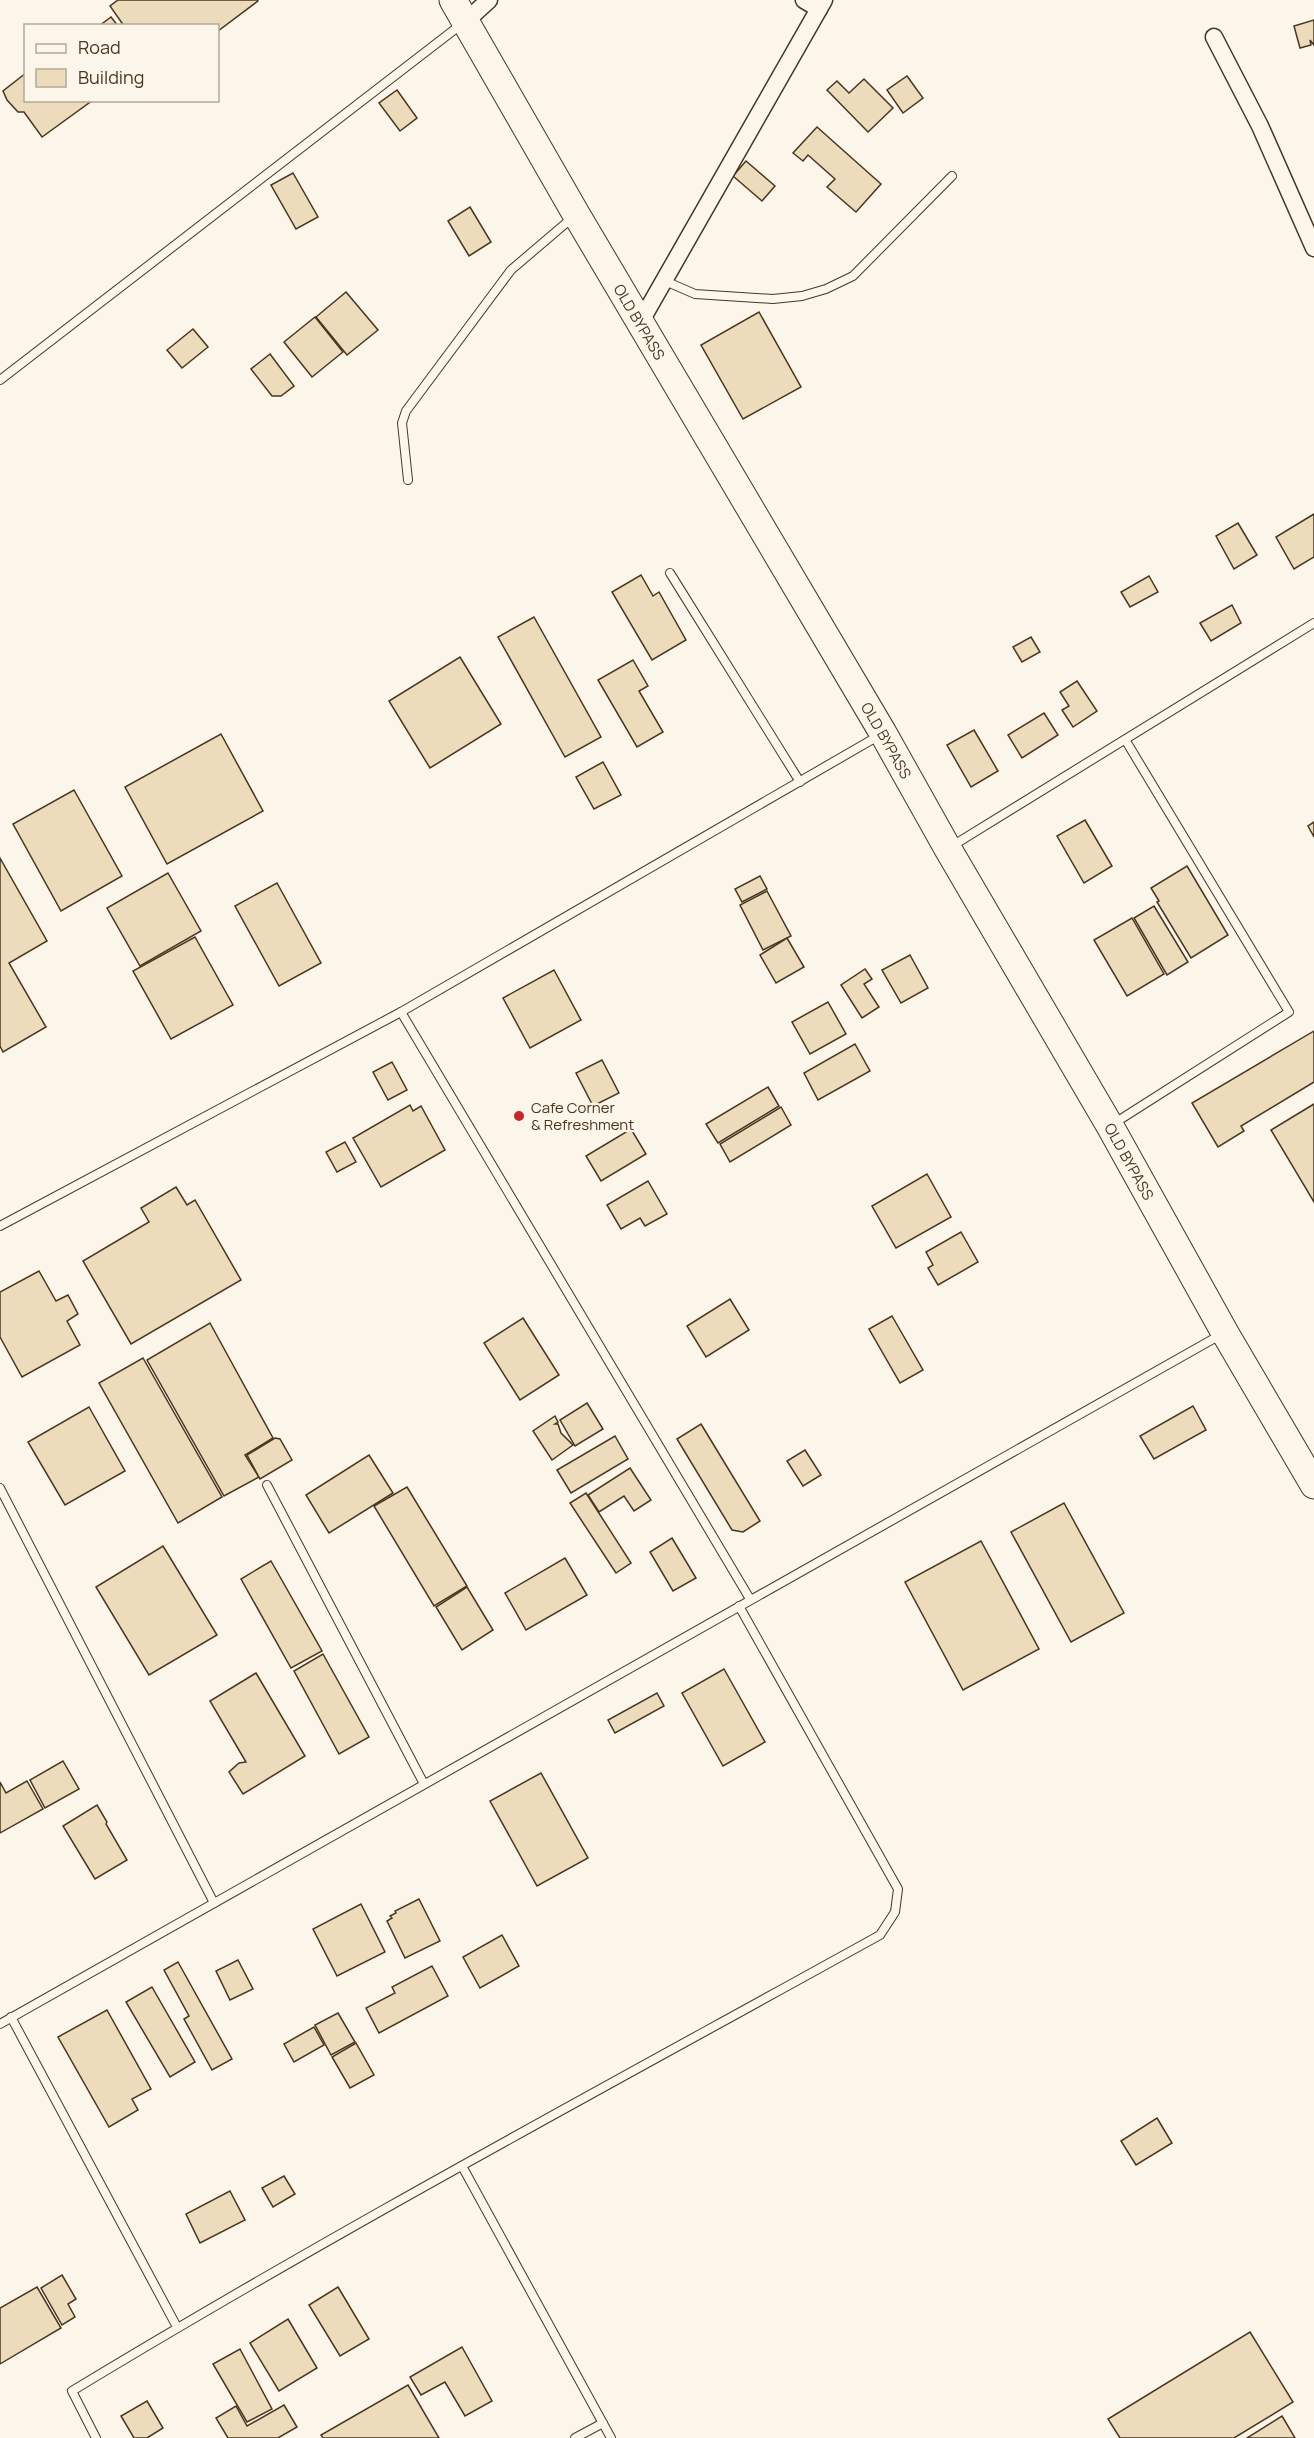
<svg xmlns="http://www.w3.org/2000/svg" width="1314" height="2438" font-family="Manrope,sans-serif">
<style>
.building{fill:#ecdcbc;stroke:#4a3520;stroke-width:1.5}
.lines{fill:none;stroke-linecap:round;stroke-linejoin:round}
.lane-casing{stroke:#4a3520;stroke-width:10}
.street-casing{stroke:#4a3520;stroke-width:19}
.primary-casing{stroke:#4a3520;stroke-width:29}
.lane{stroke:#fbf6e9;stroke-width:8}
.street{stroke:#fbf6e9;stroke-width:16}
.primary{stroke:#fbf6e9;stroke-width:27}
.poi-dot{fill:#c62828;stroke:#fbf6e9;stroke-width:2}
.labels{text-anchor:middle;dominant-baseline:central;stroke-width:4.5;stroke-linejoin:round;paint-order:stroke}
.street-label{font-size:15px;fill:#4a3520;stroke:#fbf6e9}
.poi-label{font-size:15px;fill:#4a3520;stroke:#fbf6e9;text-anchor:start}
</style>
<rect width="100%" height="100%" fill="#fbf6e9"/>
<!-- building -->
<g class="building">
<path d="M 118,0 L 257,0 L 258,1 L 218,31 L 218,26 L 124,26 L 110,6 Z"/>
<path d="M 111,17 L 118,26 L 99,26 Z"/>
<path d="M 1314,20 L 1314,45 L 1310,40 L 1311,45 L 1300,48 L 1294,26 Z"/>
<path d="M 26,73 L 26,100 L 93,100 L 42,137 L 24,112 L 18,112 L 7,100 L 3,91 Z"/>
<path d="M 907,76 L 923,98 L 903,113 L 887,90 Z"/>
<path d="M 864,79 L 893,108 L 868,132 L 827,90 L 837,81 L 849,93 Z"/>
<path d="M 397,90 L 417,118 L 400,131 L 379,103 Z"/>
<path d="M 817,127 L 881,184 L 856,212 L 827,187 L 835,179 L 808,155 L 803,161 L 793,153 Z"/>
<path d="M 746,161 L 775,186 L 762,201 L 733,176 Z"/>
<path d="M 293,173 L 318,217 L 296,229 L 271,185 Z"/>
<path d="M 470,207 L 491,242 L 469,256 L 448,221 Z"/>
<path d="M 346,292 L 378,330 L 347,355 L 316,317 Z"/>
<path d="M 759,312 L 801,387 L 743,419 L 701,345 Z"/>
<path d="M 315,317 L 343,352 L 312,377 L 284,342 Z"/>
<path d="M 193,329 L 208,347 L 182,368 L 167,350 Z"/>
<path d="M 270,354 L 294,386 L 281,396 L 272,396 L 251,369 Z"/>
<path d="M 1314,514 L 1314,557 L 1294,569 L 1276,537 Z"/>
<path d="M 1238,523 L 1257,555 L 1234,569 L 1216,536 Z"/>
<path d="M 641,575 L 653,596 L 659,592 L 686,640 L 652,660 L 612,592 Z"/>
<path d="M 1149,576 L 1158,592 L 1130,607 L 1121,592 Z"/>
<path d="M 1232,605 L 1241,623 L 1211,641 L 1200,623 Z"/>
<path d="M 534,617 L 601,737 L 565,757 L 498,637 Z"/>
<path d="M 1031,637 L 1040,652 L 1022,662 L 1013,647 Z"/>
<path d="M 460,657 L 501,724 L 430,768 L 389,701 Z"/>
<path d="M 633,660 L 648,686 L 639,691 L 663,732 L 637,747 L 598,680 Z"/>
<path d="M 1077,681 L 1097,711 L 1073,727 L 1062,710 L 1069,706 L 1060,692 Z"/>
<path d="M 1044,713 L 1058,735 L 1022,758 L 1008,735 Z"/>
<path d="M 974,730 L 998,771 L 971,787 L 947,745 Z"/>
<path d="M 221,734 L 263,811 L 167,864 L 125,787 Z"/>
<path d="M 603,762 L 621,795 L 594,809 L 576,777 Z"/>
<path d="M 74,790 L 122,876 L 61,911 L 13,824 Z"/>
<path d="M 1085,820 L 1112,866 L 1084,883 L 1057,836 Z"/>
<path d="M 1314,822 L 1314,837 L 1308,826 Z"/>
<path d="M 0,858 L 47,941 L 9,963 L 46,1027 L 3,1052 L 0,1046 Z"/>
<path d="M 1187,866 L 1228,935 L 1191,958 L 1157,902 L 1159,901 L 1151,888 Z"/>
<path d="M 168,873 L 201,931 L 140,966 L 107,908 Z"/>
<path d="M 760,876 L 767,889 L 742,902 L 735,889 Z"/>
<path d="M 277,883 L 321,963 L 279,986 L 235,906 Z"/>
<path d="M 767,891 L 791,936 L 763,950 L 740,905 Z"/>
<path d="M 1154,906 L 1188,962 L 1167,975 L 1134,918 Z"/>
<path d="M 1132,918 L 1164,974 L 1127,996 L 1094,940 Z"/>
<path d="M 195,937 L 233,1005 L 171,1039 L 133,971 Z"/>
<path d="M 787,938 L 804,967 L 776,983 L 760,955 Z"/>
<path d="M 910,955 L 928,988 L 901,1003 L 882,970 Z"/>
<path d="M 865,969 L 872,979 L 864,984 L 879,1007 L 862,1018 L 841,985 Z"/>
<path d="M 554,970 L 581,1020 L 530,1048 L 503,998 Z"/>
<path d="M 828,1002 L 846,1034 L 810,1054 L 792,1022 Z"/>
<path d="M 1314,1031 L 1314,1082 L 1241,1126 L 1244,1131 L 1218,1147 L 1192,1103 Z"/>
<path d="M 855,1044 L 870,1071 L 818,1100 L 804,1073 Z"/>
<path d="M 602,1060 L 619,1093 L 593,1106 L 576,1073 Z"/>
<path d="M 392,1062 L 407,1090 L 388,1100 L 373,1072 Z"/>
<path d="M 768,1087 L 779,1106 L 718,1143 L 706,1124 Z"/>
<path d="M 1314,1104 L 1314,1202 L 1271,1130 Z"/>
<path d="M 410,1105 L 413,1111 L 421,1106 L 445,1150 L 381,1187 L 353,1138 Z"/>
<path d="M 781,1107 L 791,1125 L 730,1162 L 720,1144 Z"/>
<path d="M 631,1129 L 646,1154 L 601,1181 L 586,1156 Z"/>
<path d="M 345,1142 L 356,1162 L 337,1172 L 326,1152 Z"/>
<path d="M 927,1174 L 951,1217 L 896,1248 L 872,1206 Z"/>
<path d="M 648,1181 L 667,1214 L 645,1226 L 640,1218 L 621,1229 L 607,1205 Z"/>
<path d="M 176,1187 L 187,1205 L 195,1200 L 241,1280 L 131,1344 L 83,1261 L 149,1222 L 141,1208 Z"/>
<path d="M 961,1232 L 978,1262 L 938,1285 L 928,1268 L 933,1265 L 926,1252 Z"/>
<path d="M 39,1271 L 56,1301 L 68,1295 L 78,1314 L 67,1321 L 80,1345 L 22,1377 L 0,1337 L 0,1292 Z"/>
<path d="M 730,1299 L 749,1330 L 706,1357 L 687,1326 Z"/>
<path d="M 892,1316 L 923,1370 L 900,1383 L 869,1329 Z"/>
<path d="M 523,1318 L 559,1375 L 520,1400 L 484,1343 Z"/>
<path d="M 210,1323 L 273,1438 L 245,1455 L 259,1477 L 224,1496 L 147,1360 Z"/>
<path d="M 143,1358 L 222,1497 L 178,1523 L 99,1383 Z"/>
<path d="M 587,1403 L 603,1429 L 575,1446 L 560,1420 Z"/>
<path d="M 1193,1406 L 1206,1430 L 1154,1459 L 1140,1436 Z"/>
<path d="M 89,1407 L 125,1471 L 65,1505 L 28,1442 Z"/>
<path d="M 555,1416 L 558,1422 L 555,1424 L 558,1424 L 561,1433 L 573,1445 L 552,1460 L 533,1431 Z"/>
<path d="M 701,1424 L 760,1521 L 743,1532 L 732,1530 L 677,1439 Z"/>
<path d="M 615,1436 L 628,1459 L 571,1493 L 557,1470 Z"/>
<path d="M 275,1438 L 280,1439 L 292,1460 L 260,1479 L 247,1455 Z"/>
<path d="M 805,1450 L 821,1475 L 803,1486 L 787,1461 Z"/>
<path d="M 369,1455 L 393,1493 L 329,1533 L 306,1495 Z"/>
<path d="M 630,1468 L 651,1500 L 634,1511 L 624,1496 L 599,1512 L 588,1495 Z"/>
<path d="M 407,1487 L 467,1586 L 434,1606 L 374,1506 Z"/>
<path d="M 586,1493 L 631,1563 L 616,1573 L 570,1503 Z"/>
<path d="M 1064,1503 L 1124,1613 L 1071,1642 L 1011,1532 Z"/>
<path d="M 672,1538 L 696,1578 L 673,1591 L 650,1552 Z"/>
<path d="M 981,1541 L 1039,1649 L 963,1690 L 905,1582 Z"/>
<path d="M 163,1546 L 217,1635 L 149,1675 L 96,1587 Z"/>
<path d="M 565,1558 L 587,1595 L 526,1630 L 505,1593 Z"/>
<path d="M 271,1561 L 322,1651 L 291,1668 L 241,1579 Z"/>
<path d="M 467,1587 L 493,1630 L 462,1650 L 436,1607 Z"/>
<path d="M 323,1654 L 369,1737 L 339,1754 L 294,1671 Z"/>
<path d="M 724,1669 L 765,1742 L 723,1766 L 682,1693 Z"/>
<path d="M 256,1673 L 305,1756 L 243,1794 L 229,1772 L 239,1763 L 246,1762 L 210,1701 Z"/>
<path d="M 657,1693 L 664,1706 L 615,1733 L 608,1720 Z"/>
<path d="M 63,1761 L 79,1789 L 45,1808 L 30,1780 Z"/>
<path d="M 541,1773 L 588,1858 L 537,1886 L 490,1801 Z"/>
<path d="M 27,1781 L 43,1809 L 0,1833 L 0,1782 L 6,1793 Z"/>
<path d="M 97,1805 L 107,1822 L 106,1824 L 127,1860 L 95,1879 L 63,1826 Z"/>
<path d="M 419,1899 L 440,1941 L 405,1958 L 387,1921 L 392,1918 L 390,1916 L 396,1913 L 395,1911 Z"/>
<path d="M 361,1904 L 385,1952 L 337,1976 L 313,1929 Z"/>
<path d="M 502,1935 L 519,1966 L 480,1988 L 463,1957 Z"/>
<path d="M 238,1960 L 253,1989 L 230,2000 L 216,1971 Z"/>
<path d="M 178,1962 L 232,2059 L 212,2070 L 184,2019 L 189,2016 L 164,1970 Z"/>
<path d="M 432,1966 L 448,1996 L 379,2033 L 366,2008 L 395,1993 L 392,1987 Z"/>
<path d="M 152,1987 L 195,2062 L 170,2077 L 126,2002 Z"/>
<path d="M 107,2010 L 151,2089 L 132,2099 L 138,2110 L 109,2127 L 58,2037 Z"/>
<path d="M 338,2013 L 355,2042 L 331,2055 L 315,2025 Z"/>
<path d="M 314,2027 L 324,2045 L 294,2062 L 284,2044 Z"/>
<path d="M 356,2043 L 374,2075 L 350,2088 L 332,2057 Z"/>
<path d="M 1157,2118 L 1172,2143 L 1136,2165 L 1121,2141 Z"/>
<path d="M 284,2176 L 295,2194 L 273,2207 L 262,2188 Z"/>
<path d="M 230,2191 L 245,2220 L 200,2243 L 186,2214 Z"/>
<path d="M 62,2275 L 76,2299 L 68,2304 L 75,2317 L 62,2325 L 41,2288 Z"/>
<path d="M 37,2287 L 61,2328 L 0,2364 L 0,2308 Z"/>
<path d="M 338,2287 L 369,2339 L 340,2356 L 309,2305 Z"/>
<path d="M 288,2319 L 317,2368 L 279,2391 L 250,2343 Z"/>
<path d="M 1250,2332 L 1293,2402 L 1234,2438 L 1120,2438 L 1108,2419 Z"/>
<path d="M 462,2347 L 492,2401 L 465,2416 L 445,2382 L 421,2395 L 410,2377 Z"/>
<path d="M 240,2349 L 272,2409 L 247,2422 L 213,2364 Z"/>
<path d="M 408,2385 L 439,2438 L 323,2438 L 321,2435 Z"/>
<path d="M 147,2401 L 163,2428 L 147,2438 L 134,2438 L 121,2416 Z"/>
<path d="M 284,2405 L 297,2427 L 278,2438 L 228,2438 L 216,2418 L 236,2406 L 247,2426 Z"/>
<path d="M 1282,2416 L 1295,2438 L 1247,2438 Z"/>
</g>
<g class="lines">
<!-- lane casing -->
<g class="lane-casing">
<g id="lane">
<path d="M 665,281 L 695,294 L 773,299 L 802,296 L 826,289 L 853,276 L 952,176"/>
<path d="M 0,380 L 463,23"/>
<path d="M 408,480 L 402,423 L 406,411 L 511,270 L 572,218"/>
<path d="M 670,573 L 800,782"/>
<path d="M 952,846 L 1314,623"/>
<path d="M 401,1012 L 750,1599"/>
<path d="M 1113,1124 L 1289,1012 L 1126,741"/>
<path d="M 0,1226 L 401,1012 L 880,735"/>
<path d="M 267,1485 L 424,1784"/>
<path d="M 0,1488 L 214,1903"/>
<path d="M 11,2017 L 177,2327"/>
<path d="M 0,2024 L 1222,1334"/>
<path d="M 462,2166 L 611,2438"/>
<path d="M 96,2438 L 72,2391 C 336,2231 609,2085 880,1935 L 895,1912 L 898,1889 L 739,1606"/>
<path d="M 575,2438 L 603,2423"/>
</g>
</g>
<!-- street casing -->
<g class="street-casing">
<g id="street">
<path d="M 804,0 L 819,9"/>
<path d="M 466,21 L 489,0"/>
<path d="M 1214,37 L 1260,126 L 1314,248"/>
<path d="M 641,321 L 824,0"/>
</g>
</g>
<!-- primary casing -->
<g class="primary-casing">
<g id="primary">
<path id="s1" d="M 453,0 L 576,214 L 883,733 L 948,849 L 1110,1126 L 1225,1333 L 1314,1485"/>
</g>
</g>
<!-- lane -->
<use href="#lane" class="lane"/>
<!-- street -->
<use href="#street" class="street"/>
<!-- primary -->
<use href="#primary" class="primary"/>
</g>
<!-- markers -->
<circle class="poi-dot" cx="519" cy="1116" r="6"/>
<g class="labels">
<!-- street labels -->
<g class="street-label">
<text stroke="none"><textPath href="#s1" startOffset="372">OLD BYPASS</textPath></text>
<text stroke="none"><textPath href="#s1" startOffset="858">OLD BYPASS</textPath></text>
<text stroke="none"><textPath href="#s1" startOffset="1344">OLD BYPASS</textPath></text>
</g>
<!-- poi labels -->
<g class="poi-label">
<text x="531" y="1107">Cafe Corner<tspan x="531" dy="17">&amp; Refreshment</tspan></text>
</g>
</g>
<!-- legend -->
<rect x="24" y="24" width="195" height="78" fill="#fbf6e9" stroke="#b4a999" stroke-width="1.5"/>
<rect x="36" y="44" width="30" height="9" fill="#fbf6e9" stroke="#b4a999" stroke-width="1.5"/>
<text x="78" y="54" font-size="18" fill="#4a3520">Road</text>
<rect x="36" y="69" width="30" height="18" fill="#ecdcbc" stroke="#b4a999" stroke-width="1.5"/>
<text x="78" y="84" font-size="18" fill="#4a3520">Building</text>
</svg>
